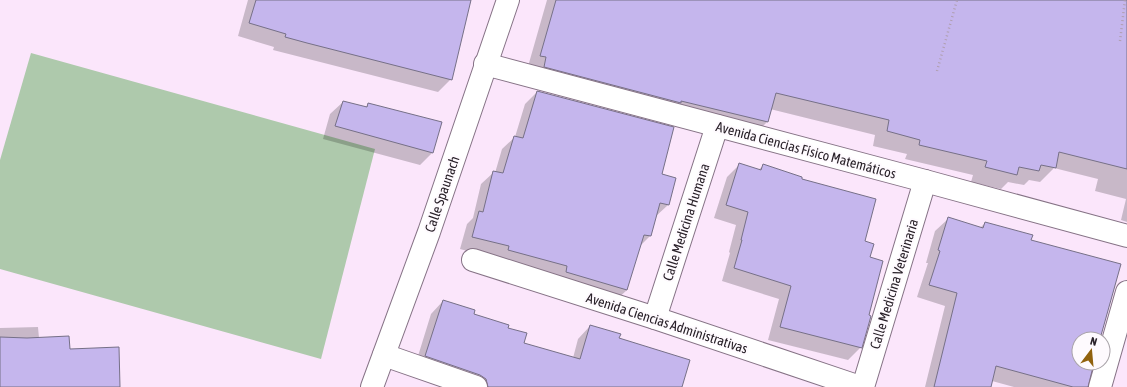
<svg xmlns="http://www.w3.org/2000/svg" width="1127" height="387" font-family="'Asap Condensed',sans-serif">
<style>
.green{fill:#aec9ac}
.shadow{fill:#0003}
.building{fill:#c5b6ed;stroke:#767087}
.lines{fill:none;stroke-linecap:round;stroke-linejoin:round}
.minor-casing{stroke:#867386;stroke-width:24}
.tertiary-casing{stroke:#867386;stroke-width:24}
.path{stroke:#b09fb0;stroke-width:2.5;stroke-dasharray:1 3;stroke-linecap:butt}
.minor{stroke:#fff;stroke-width:22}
.tertiary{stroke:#fff;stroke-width:22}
.labels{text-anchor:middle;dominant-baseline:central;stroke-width:4;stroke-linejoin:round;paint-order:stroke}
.street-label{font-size:14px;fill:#292129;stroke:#fefafe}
</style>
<rect width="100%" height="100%" fill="#fbe6fb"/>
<!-- green -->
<path class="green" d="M 31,53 L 375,149 L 321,359 L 0,269 L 0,160 Z"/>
<!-- shadow -->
<g class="shadow">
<path d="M 248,0 L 470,0 L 451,79 L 438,92 L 273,50 L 274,47 L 238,36 Z"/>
<path d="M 547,0 L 1127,0 L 1127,222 L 1121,220 L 1126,199 L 1095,191 L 1098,179 L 1054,168 L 1040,182 L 1029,180 L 1024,185 L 1008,182 L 1001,189 L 971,182 L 973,175 L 905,159 L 907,154 L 873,146 L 875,135 L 770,109 L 767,122 L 753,136 L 527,70 Z"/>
<path d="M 537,92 L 661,175 L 668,205 L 655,217 L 650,236 L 639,247 L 627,290 L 614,302 L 497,259 L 460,249 L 467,224 L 473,218 L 481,184 L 494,172 L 495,173 L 502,149 L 515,137 L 525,104 Z"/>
<path d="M 343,102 L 365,108 L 369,104 L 432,153 L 420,165 L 323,139 L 330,114 Z"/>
<path d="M 740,164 L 758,170 L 763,166 L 800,179 L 864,242 L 869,258 L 861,347 L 848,360 L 768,340 L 779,299 L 722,281 L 730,253 L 729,252 L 736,225 L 714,218 L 727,177 Z"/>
<path d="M 948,219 L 980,228 L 985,223 L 1030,241 L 1099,339 L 1079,339 L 1079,363 L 1092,363 L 1087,387 L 1014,387 L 992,381 L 990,387 L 925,387 L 945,306 L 917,297 L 928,263 L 926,263 L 935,231 Z"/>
<path d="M 443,301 L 473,315 L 507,328 L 523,344 L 573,358 L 578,339 L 590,326 L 618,339 L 680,387 L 467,387 L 414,369 L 431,314 Z"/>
<path d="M 38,327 L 39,338 L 69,350 L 119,387 L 0,387 L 0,328 Z"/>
</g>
<!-- building -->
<g class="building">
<path d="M 256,0 L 471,0 L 452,80 L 307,43 L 285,37 L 286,34 L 249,23 Z"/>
<path d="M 556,0 L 1127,0 L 1127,169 L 1059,152 L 1056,168 L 1041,165 L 1039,171 L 1019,167 L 1017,175 L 985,167 L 987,161 L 919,145 L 920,140 L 887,131 L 889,120 L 776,93 L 768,122 L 681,101 L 681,103 L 544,67 L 546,57 L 540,56 Z"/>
<path d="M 537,91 L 674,127 L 662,174 L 676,178 L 669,205 L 660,203 L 651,236 L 644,235 L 627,290 L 566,272 L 567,266 L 508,250 L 509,246 L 472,237 L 479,211 L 483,212 L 493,171 L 503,173 L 514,136 L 523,138 Z"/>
<path d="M 343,101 L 367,107 L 368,103 L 442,122 L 433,153 L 335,126 Z"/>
<path d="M 739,163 L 761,170 L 763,164 L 802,177 L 802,179 L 876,199 L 865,241 L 874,244 L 870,257 L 883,261 L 869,315 L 871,316 L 862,348 L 780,327 L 791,286 L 734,268 L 742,240 L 741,240 L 748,212 L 726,205 Z"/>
<path d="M 948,217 L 983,228 L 985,222 L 1033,235 L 1031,240 L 1121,264 L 1100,339 L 1079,339 L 1079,363 L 1094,363 L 1088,387 L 1073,387 L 996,366 L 991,387 L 934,387 L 957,293 L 929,285 L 940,251 L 938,250 Z"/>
<path d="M 443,300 L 475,310 L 474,314 L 509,325 L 508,328 L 527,333 L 524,343 L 580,359 L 590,325 L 621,334 L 619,338 L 690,360 L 682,387 L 488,387 L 486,379 L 480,375 L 425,356 Z"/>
<path d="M 69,336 L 70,349 L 119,347 L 120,387 L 0,387 L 0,337 L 27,338 Z"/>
</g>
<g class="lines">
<!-- minor casing -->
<g class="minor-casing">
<g id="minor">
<path d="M 485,64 L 925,181 L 1127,236"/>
<path d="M 473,260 L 655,318 L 860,387"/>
<path d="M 655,318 L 717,126"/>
<path d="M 384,355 L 476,387"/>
<path d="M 863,387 L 925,181"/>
<path d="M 1100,387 L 1127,292"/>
</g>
</g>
<!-- tertiary casing -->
<g class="tertiary-casing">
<path id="tertiary" d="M 372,387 L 429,232 L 508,0"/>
</g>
<!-- path -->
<g class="path">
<path d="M 1120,41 L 1125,0"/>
<path d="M 937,71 L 957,0"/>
</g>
<!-- minor -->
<use href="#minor" class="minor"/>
<!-- tertiary -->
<use href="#tertiary" class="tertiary"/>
</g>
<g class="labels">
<!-- street labels -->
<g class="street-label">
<text transform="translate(806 150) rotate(15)">Avenida Ciencias Físico Matemáticos</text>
<text transform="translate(442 194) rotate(-71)">Calle Spaunach</text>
<text transform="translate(686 222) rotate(-72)">Calle Medicina Humana</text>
<text transform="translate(894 284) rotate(-73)">Calle Medicina Veterinaria</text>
<text transform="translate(667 323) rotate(18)">Avenida Ciencias Administrativas</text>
</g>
</g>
<!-- north arrow -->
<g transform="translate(1091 351) rotate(16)"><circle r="19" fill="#fefafe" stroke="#a9a3a9"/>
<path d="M0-3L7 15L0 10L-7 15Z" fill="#91620e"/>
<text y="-6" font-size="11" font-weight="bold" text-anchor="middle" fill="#292129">N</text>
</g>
</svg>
